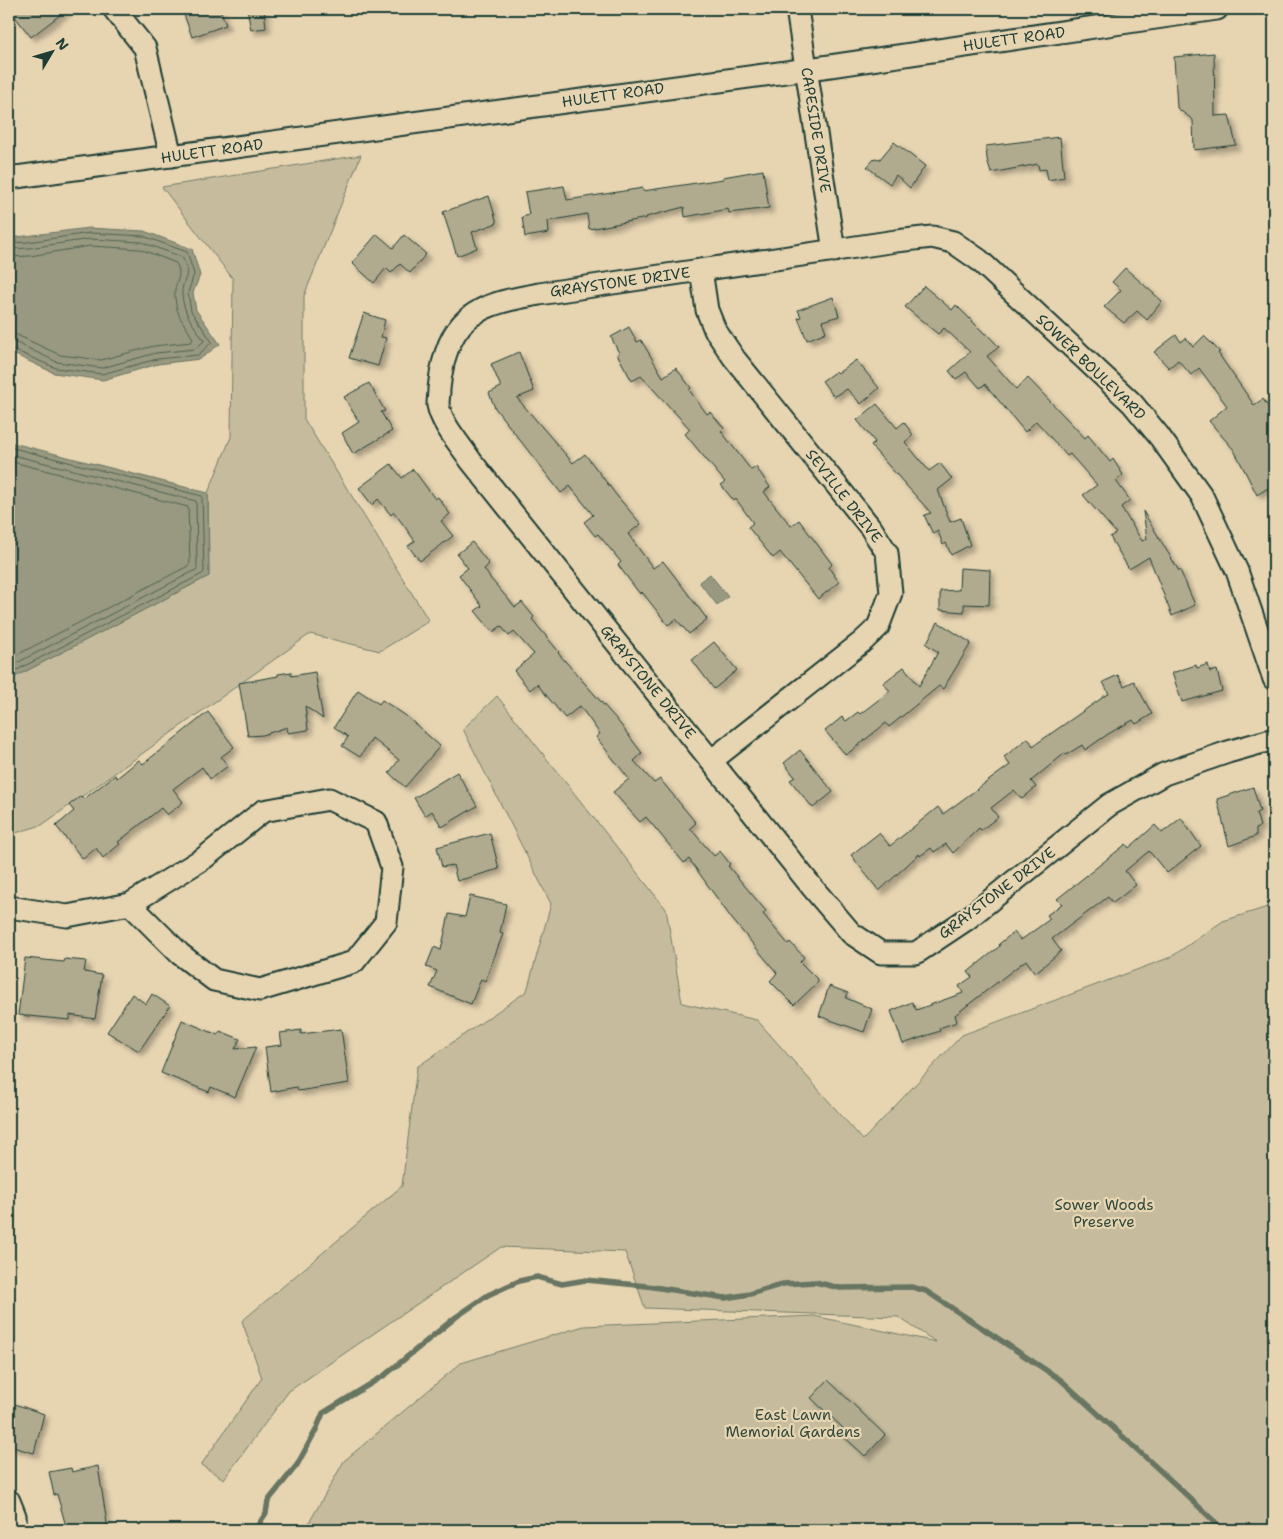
<svg xmlns="http://www.w3.org/2000/svg" width="1283" height="1539" font-family="'Shantell Sans',sans-serif">
<style>
.green{fill:#c6bc9d;stroke:#727c68}
.water{fill:#989980;stroke:#687462}
.lines{fill:none;stroke-linecap:round;stroke-linejoin:round}
.shore{stroke:#4f6252;stroke-width:1}
.stream{stroke:#687462;stroke-width:5.5}
.building{fill:#b0ab8f;stroke:#1f3d34;filter:url(#shadow)}
.minor-casing{stroke:#1f3d34;stroke-width:25}
.minor{stroke:#e7d5b2;stroke-width:21}
.labels{text-anchor:middle;dominant-baseline:central;stroke-width:4.5;stroke-linejoin:round;paint-order:stroke}
.street-label{font-size:15px;fill:#1f3d34;stroke:#e7d5b2}
.park-label{font-size:15px;fill:#304a3e;stroke:#e7d5b2}
</style>
<defs>
<filter id="shadow"><feDropShadow dx="4.5" dy="4.5" stdDeviation="2.5" flood-color="#0004"/></filter>
</defs>
<rect width="100%" height="100%" fill="#e7d5b2"/>
<filter id="ink" filterUnits="userSpaceOnUse"><feTurbulence type="fractalNoise" baseFrequency=".02" numOctaves="2"/><feDisplacementMap in="SourceGraphic" scale="10" xChannelSelector="R" yChannelSelector="G"/><feConvolveMatrix kernelMatrix="1 2 1 2 8 2 1 2 1" color-interpolation-filters="sRGB"/></filter>
<g filter="url(#ink)">
<!-- green -->
<g class="green">
<path d="M 361,155 L 304,296 L 304,419 L 429,621 L 380,651 L 310,634 L 42,825 L 9,835 L 9,680 L 209,576 L 208,493 L 231,437 L 233,279 L 162,187 Z"/>
<path d="M 497,696 L 666,909 L 682,1003 L 757,1020 L 863,1140 L 962,1035 L 1171,957 L 1223,921 L 1274,905 L 1274,1530 L 305,1530 L 344,1461 L 461,1363 L 584,1326 L 814,1316 L 936,1342 L 898,1317 L 645,1308 L 625,1252 L 501,1247 L 289,1391 L 224,1479 L 201,1465 L 262,1378 L 242,1321 L 402,1186 L 417,1067 L 527,991 L 551,904 L 463,729 Z"/>
</g>
<!-- water -->
<g class="water">
<path d="M 89,228 L 144,231 L 192,249 L 200,275 L 193,293 L 196,310 L 220,344 L 200,359 L 158,364 L 103,380 L 54,373 L 9,352 L 9,238 Z"/>
<path d="M 9,442 L 208,493 L 209,576 L 9,680 Z"/>
<path d="M 710,574 L 728,597 L 717,605 L 699,582 Z"/>
</g>
<g class="lines">
<!-- shore -->
<g class="shore">
<path d="M 9,243 L 28,242 L 90,233 L 143,236 L 187,252 L 194,274 L 188,293 L 191,311 L 212,342 L 198,355 L 157,359 L 102,374 L 56,368 L 9,348"/>
<path d="M 9,249 L 29,248 L 90,239 L 141,242 L 182,257 C 193,278 181,278 182,295 C 184,316 194,324 204,341 L 195,349 L 156,353 L 102,368 L 57,362 L 15,342 L 9,342"/>
<path d="M 9,257 L 30,256 L 90,246 L 140,249 L 176,263 C 184,278 173,282 175,297 C 177,319 184,321 193,339 L 191,342 L 154,346 L 101,360 L 60,355 L 17,335 L 9,334"/>
<path d="M 9,447 L 202,496 L 204,572 L 202,574 L 9,674"/>
<path d="M 9,454 L 196,501 L 197,568 L 196,570 L 9,667"/>
<path d="M 9,461 L 188,507 L 190,563 L 188,566 L 9,659"/>
</g>
<!-- stream -->
<path class="stream" d="M 255,1530 L 266,1513 L 268,1501 L 297,1465 L 316,1430 L 323,1413 L 385,1375 L 456,1317 L 488,1295 L 519,1281 L 537,1277 L 562,1284 L 586,1280 L 647,1286 L 725,1298 L 750,1294 L 783,1284 L 815,1282 L 840,1288 L 912,1287 L 926,1291 L 1061,1380 L 1178,1487 L 1217,1524 L 1221,1530"/>
</g>
<!-- building -->
<g class="building">
<path d="M 9,9 L 68,9 L 31,37 Z"/>
<path d="M 182,9 L 220,9 L 226,25 L 192,37 Z"/>
<path d="M 247,9 L 264,9 L 266,28 L 251,30 Z"/>
<path d="M 1214,53 L 1215,116 L 1229,115 L 1236,145 L 1194,150 L 1193,120 L 1177,108 L 1174,57 Z"/>
<path d="M 1060,137 L 1064,177 L 1048,180 L 1046,169 L 1039,170 L 1038,164 L 991,173 L 987,159 L 986,146 Z"/>
<path d="M 894,142 L 925,166 L 910,188 L 896,175 L 890,184 L 867,167 L 875,158 L 880,159 Z"/>
<path d="M 763,170 L 769,208 L 729,213 L 728,209 L 685,217 L 684,207 L 646,217 L 647,218 L 589,229 L 587,214 L 548,221 L 549,233 L 525,237 L 522,217 L 529,215 L 525,192 L 564,186 L 567,200 L 643,188 L 643,191 L 723,179 L 723,177 Z"/>
<path d="M 489,196 L 497,223 L 472,232 L 477,248 L 457,256 L 443,212 Z"/>
<path d="M 377,234 L 393,248 L 404,235 L 426,254 L 410,273 L 400,264 L 391,273 L 386,268 L 374,283 L 352,263 Z"/>
<path d="M 1125,268 L 1162,301 L 1147,320 L 1137,311 L 1124,323 L 1104,307 L 1121,290 L 1112,282 Z"/>
<path d="M 924,286 L 952,310 L 956,305 L 985,334 L 986,333 L 999,347 L 987,356 L 1016,389 L 1028,378 L 1085,438 L 1088,435 L 1110,462 L 1113,459 L 1123,475 L 1116,481 L 1130,500 L 1121,507 L 1142,541 L 1147,539 L 1143,511 L 1179,571 L 1180,570 L 1195,605 L 1172,616 L 1149,557 L 1129,569 L 1110,537 L 1116,533 L 1083,495 L 1097,485 L 1070,454 L 1067,456 L 1036,421 L 1025,432 L 985,384 L 980,388 L 966,372 L 956,379 L 949,371 L 970,352 L 944,328 L 938,334 L 905,307 Z"/>
<path d="M 833,297 L 839,316 L 822,321 L 826,332 L 807,340 L 798,318 L 801,317 L 798,310 Z"/>
<path d="M 364,313 L 385,320 L 381,337 L 386,338 L 378,366 L 349,358 Z"/>
<path d="M 629,327 L 637,342 L 641,340 L 663,377 L 676,368 L 691,388 L 689,390 L 707,414 L 710,412 L 724,428 L 721,431 L 751,470 L 756,467 L 770,487 L 764,492 L 791,526 L 799,520 L 832,564 L 829,568 L 839,582 L 818,599 L 780,552 L 773,558 L 748,527 L 753,523 L 736,499 L 734,501 L 721,485 L 725,482 L 685,434 L 690,429 L 641,376 L 632,381 L 617,354 L 619,353 L 611,337 Z"/>
<path d="M 1176,335 L 1181,342 L 1186,338 L 1193,347 L 1204,336 L 1220,352 L 1218,353 L 1254,405 L 1263,399 L 1274,415 L 1274,484 L 1257,495 L 1234,450 L 1209,421 L 1227,406 L 1199,368 L 1191,375 L 1178,360 L 1169,368 L 1154,352 Z"/>
<path d="M 519,352 L 534,391 L 517,398 L 573,463 L 585,454 L 617,496 L 641,524 L 628,534 L 653,568 L 663,561 L 707,619 L 689,634 L 676,619 L 668,625 L 642,592 L 640,594 L 618,565 L 621,562 L 598,534 L 595,536 L 584,522 L 593,515 L 570,486 L 561,493 L 495,408 L 489,393 L 501,387 L 491,364 Z"/>
<path d="M 856,360 L 879,388 L 861,404 L 847,389 L 834,397 L 822,381 L 836,371 L 838,373 Z"/>
<path d="M 369,383 L 385,411 L 381,412 L 392,431 L 353,454 L 342,433 L 359,422 L 344,397 Z"/>
<path d="M 877,404 L 897,428 L 904,422 L 913,435 L 905,442 L 929,471 L 940,463 L 952,479 L 938,490 L 950,522 L 961,518 L 970,545 L 951,555 L 946,543 L 943,545 L 938,531 L 933,534 L 924,515 L 931,513 L 871,446 L 875,442 L 857,420 Z"/>
<path d="M 391,464 L 402,478 L 413,469 L 435,499 L 438,497 L 450,514 L 441,521 L 453,536 L 420,561 L 408,546 L 415,541 L 394,512 L 391,515 L 378,499 L 372,505 L 359,488 Z"/>
<path d="M 472,542 L 489,564 L 484,569 L 490,578 L 515,607 L 522,602 L 534,617 L 532,619 L 559,652 L 558,653 L 617,720 L 642,753 L 634,761 L 654,783 L 660,779 L 696,823 L 690,828 L 714,856 L 720,851 L 730,864 L 728,866 L 766,911 L 763,914 L 788,944 L 790,942 L 804,957 L 800,962 L 819,981 L 794,1005 L 770,981 L 777,973 L 732,919 L 689,859 L 684,863 L 646,817 L 640,822 L 613,792 L 629,779 L 596,737 L 600,734 L 580,706 L 565,718 L 537,684 L 530,690 L 514,671 L 534,654 L 514,632 L 509,636 L 501,626 L 493,632 L 475,611 L 482,606 L 459,575 L 468,568 L 457,554 Z"/>
<path d="M 960,568 L 990,570 L 989,605 L 964,604 L 964,612 L 940,610 L 940,591 L 959,590 Z"/>
<path d="M 938,622 L 971,643 L 943,689 L 939,686 L 889,727 L 886,723 L 846,755 L 825,731 L 842,717 L 846,721 L 858,712 L 860,714 L 890,691 L 883,683 L 904,667 L 919,686 L 938,652 L 926,644 Z"/>
<path d="M 714,642 L 737,670 L 714,689 L 692,660 Z"/>
<path d="M 1208,664 L 1210,672 L 1217,670 L 1222,691 L 1182,702 L 1172,673 L 1196,665 L 1197,668 Z"/>
<path d="M 291,672 L 291,676 L 315,672 L 323,719 L 305,706 L 308,730 L 288,733 L 287,727 L 263,735 L 248,736 L 239,683 L 278,676 L 278,674 Z"/>
<path d="M 1118,675 L 1124,686 L 1134,681 L 1152,714 L 1136,724 L 1133,720 L 1108,734 L 1085,750 L 1082,745 L 1066,755 L 1065,753 L 1031,781 L 1036,787 L 1022,799 L 1014,790 L 991,808 L 998,817 L 981,830 L 979,828 L 953,853 L 946,844 L 934,852 L 931,848 L 920,856 L 919,854 L 879,891 L 851,855 L 879,833 L 890,846 L 938,807 L 943,814 L 1010,765 L 1004,757 L 1028,738 L 1033,746 L 1102,698 L 1102,697 L 1109,694 L 1103,682 Z"/>
<path d="M 358,690 L 379,704 L 382,700 L 405,715 L 440,746 L 405,787 L 389,773 L 399,760 L 372,738 L 360,757 L 342,746 L 348,737 L 334,727 Z"/>
<path d="M 208,712 L 234,747 L 221,757 L 228,766 L 210,779 L 202,767 L 173,789 L 183,802 L 167,815 L 161,808 L 118,842 L 120,844 L 103,858 L 96,848 L 83,859 L 56,826 L 74,811 L 69,805 L 81,796 L 84,799 L 115,775 L 117,778 L 139,760 L 143,764 Z"/>
<path d="M 800,750 L 833,792 L 813,808 L 790,780 L 795,777 L 784,763 Z"/>
<path d="M 457,772 L 477,806 L 442,827 L 432,811 L 425,816 L 414,798 Z"/>
<path d="M 1253,787 L 1260,811 L 1256,813 L 1260,826 L 1256,829 L 1256,836 L 1229,846 L 1217,799 Z"/>
<path d="M 1181,818 L 1201,846 L 1167,873 L 1149,851 L 1125,871 L 1136,885 L 1113,903 L 1108,897 L 1052,939 L 1061,951 L 1035,973 L 1026,960 L 955,1015 L 957,1022 L 939,1028 L 940,1031 L 903,1044 L 891,1011 L 912,1002 L 916,1010 L 963,993 L 959,986 L 972,977 L 968,972 L 1000,946 L 999,944 L 1014,932 L 1021,940 L 1050,919 L 1047,915 L 1062,904 L 1057,899 L 1126,844 L 1129,848 L 1155,825 L 1162,833 Z"/>
<path d="M 490,833 L 499,869 L 457,881 L 453,865 L 442,867 L 437,847 Z"/>
<path d="M 470,896 L 506,904 L 500,933 L 503,934 L 485,981 L 481,979 L 471,1004 L 430,987 L 437,971 L 426,967 L 434,947 L 441,950 L 449,914 L 465,917 Z"/>
<path d="M 25,958 L 64,962 L 65,959 L 86,961 L 84,972 L 102,975 L 95,1019 L 70,1015 L 70,1020 L 18,1015 Z"/>
<path d="M 829,986 L 848,993 L 846,998 L 872,1009 L 864,1032 L 819,1016 Z"/>
<path d="M 132,994 L 146,1004 L 152,994 L 170,1006 L 139,1051 L 107,1032 Z"/>
<path d="M 182,1020 L 218,1035 L 220,1031 L 240,1039 L 235,1049 L 256,1047 L 235,1097 L 211,1087 L 209,1092 L 161,1073 Z"/>
<path d="M 341,1029 L 349,1083 L 298,1091 L 296,1087 L 271,1092 L 265,1047 L 282,1045 L 280,1033 L 301,1030 L 301,1034 Z"/>
<path d="M 828,1380 L 885,1435 L 865,1456 L 839,1432 L 843,1428 L 811,1398 Z"/>
<path d="M 9,1402 L 44,1414 L 34,1453 L 9,1446 Z"/>
<path d="M 98,1466 L 108,1530 L 67,1530 L 57,1494 L 54,1495 L 49,1472 L 71,1468 L 72,1472 Z"/>
</g>
<g class="lines">
<!-- minor casing -->
<g class="minor-casing">
<g id="minor">
<path d="M 114,9 L 145,48 L 171,156"/>
<path d="M 797,9 L 834,251"/>
<path d="M 9,178 L 830,66 L 1217,9"/>
<path d="M 701,270 L 707,310 L 715,330 L 734,358 L 871,528 L 887,553 L 891,593 L 878,627 L 862,642 L 711,761"/>
<path d="M 1274,679 L 1237,571 L 1202,496 L 1159,436 L 1132,403 L 979,260 L 953,242 L 932,237 L 896,241 L 539,294 C 519,298 497,301 479,311 C 450,326 442,359 439,389 C 439,394 438,400 438,405 C 442,425 460,444 471,461 L 812,887 L 851,933 L 881,953 L 916,953 L 967,919 L 1109,805 L 1164,774 L 1228,752 L 1274,739"/>
<path d="M 9,907 L 67,916 L 130,904 L 204,858 L 263,811 L 329,799 L 376,822 L 392,867 L 386,922 L 354,962 L 260,990 L 214,980 L 180,954 L 130,904"/>
<path d="M 9,1501 L 15,1516 L 16,1530"/>
</g>
</g>
<!-- minor -->
<use href="#minor" class="minor"/>
</g>
</g>
<g class="labels">
<!-- street labels -->
<g class="street-label">
<text transform="translate(1014 39) rotate(-8)">HULETT ROAD</text>
<text transform="translate(613 95) rotate(-8)">HULETT ROAD</text>
<text transform="translate(816 130) rotate(81)">CAPESIDE DRIVE</text>
<text transform="translate(212 151) rotate(-8)">HULETT ROAD</text>
<text transform="translate(620 282) rotate(-8)">GRAYSTONE DRIVE</text>
<text transform="translate(1091 367) rotate(44)">SOWER BOULEVARD</text>
<text transform="translate(844 496) rotate(52)">SEVILLE DRIVE</text>
<text transform="translate(648 682) rotate(51)">GRAYSTONE DRIVE</text>
<text transform="translate(997 893) rotate(-37)">GRAYSTONE DRIVE</text>
</g>
<!-- park labels -->
<g class="park-label">
<text x="1104" y="1205">Sower Woods<tspan x="1104" dy="17">Preserve</tspan></text>
<text x="793" y="1415">East Lawn<tspan x="793" dy="17">Memorial Gardens</tspan></text>
</g>
</g>
<!-- margin -->
<rect width="1283" height="1539" fill="none" stroke="#e7d5b2" stroke-width="30"/>
<rect x="15" y="15" width="1253" height="1509" fill="none" stroke="#1f3d34" stroke-width="2" filter="url(#ink)"/>
<!-- north arrow -->
<g transform="translate(52 52) rotate(52)" stroke="#e7d5b2" stroke-width="4" paint-order="stroke">
<path d="M0-4L9 19L0 12L-9 19Z" fill="#1f3d34"/>
<text y="-8" font-size="14" font-weight="bold" text-anchor="middle" fill="#1f3d34">N</text>
</g>
</svg>
